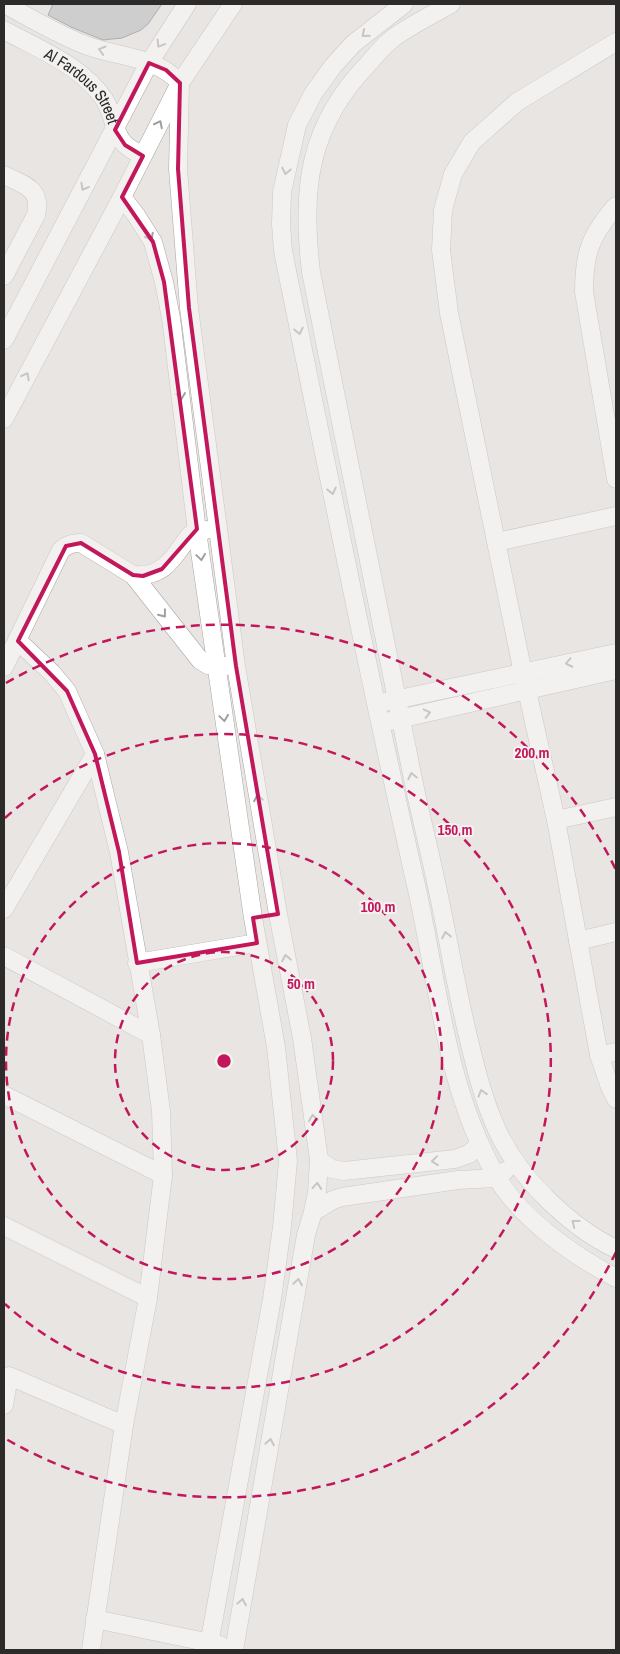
<svg xmlns="http://www.w3.org/2000/svg" width="620" height="1654" font-family="'Archivo Narrow',sans-serif">
<style>
.building{fill:#b2b2b4;stroke:#6a696c}
.lines{fill:none;stroke-linecap:round;stroke-linejoin:round}
.minor-casing{stroke:#a9a5a4;stroke-width:19}
.minor{stroke:#fff;stroke-width:18}
.oneway{stroke:#a0a09f}
.marked{fill:none;stroke:#c2185b;stroke-width:4;stroke-linejoin:round}
.ring{fill:none;stroke:#c2185b;stroke-width:2.5;stroke-dasharray:9 6}
.labels{text-anchor:middle;dominant-baseline:central;stroke-width:4;stroke-linejoin:round;paint-order:stroke}
.street-label{font-size:16px;fill:#2c2b2a;stroke:#f6f2f1}
.centre{fill:#c2185b;stroke:#f6f2f1;stroke-width:2.5}
.ring-label{font-size:15px;text-anchor:middle;font-weight:bold;fill:#c2185b;stroke:#f6f2f1;stroke-width:4;stroke-linejoin:round;paint-order:stroke}
</style>
<rect width="100%" height="100%" fill="#e8e5e3"/>
<!-- building -->
<path class="building" d="M 53,4 L 162,4 L 148,24 L 141,30 L 122,38 L 103,40 L 71,27 L 48,15 Z"/>
<g class="lines">
<!-- minor casing -->
<g class="minor-casing">
<g id="minor">
<path d="M 4,4 C 31,18 58,35 88,46 C 118,57 158,57 180,83 L 178,169 L 189,308 L 236,666 L 278,914 L 302,1038 L 319,1160 L 332,1169 L 344,1171 L 455,1159 L 469,1154 L 479,1145"/>
<path d="M 404,4 L 353,44 L 333,66 L 313,94 L 297,125 L 282,192 L 281,224 L 283,251 C 326,463 368,674 416,885 C 438,982 445,1085 495,1174 C 518,1217 574,1256 616,1278"/>
<path d="M 451,4 C 432,15 409,26 392,39 C 383,46 375,56 368,64 C 308,126 301,190 311,272 C 345,441 378,610 413,779 C 420,814 429,848 436,882 C 447,932 455,982 467,1032 C 475,1066 483,1100 498,1132 C 520,1179 570,1227 616,1249"/>
<path id="s1" d="M 4,30 C 38,49 81,65 104,99 C 119,123 110,143 143,155"/>
<path d="M 616,42 L 517,102 L 472,142 L 453,174 L 443,210 L 441,250 L 449,313 L 523,673 L 556,820 L 599,1055 L 610,1087 L 616,1099"/>
<path d="M 4,175 C 24,185 42,188 36,215 L 4,276"/>
<path d="M 122,197 L 136,215 L 153,242 L 164,282 L 171,318 L 197,531 L 253,918 L 276,1047 L 288,1161 L 282,1227 L 272,1299 L 208,1650"/>
<path d="M 616,206 C 590,236 584,253 584,292 L 616,479"/>
<path d="M 4,340 L 149,63 L 187,4"/>
<path d="M 4,419 L 122,197 L 180,83 L 233,4"/>
<path d="M 497,542 L 616,516"/>
<path d="M 133,575 C 164,578 173,558 189,536 L 193,533 L 206,530"/>
<path d="M 18,641 L 52,673 L 67,691 L 95,754 L 119,852 L 151,1035 L 161,1111 L 163,1175 L 148,1298 L 124,1425 L 91,1650"/>
<path d="M 4,667 L 61,550 C 68,544 73,543 81,543 L 133,575 L 200,660 L 208,665 L 226,666"/>
<path d="M 385,702 L 616,653"/>
<path d="M 390,721 L 616,670"/>
<path d="M 556,820 L 616,807"/>
<path d="M 4,909 L 95,754"/>
<path d="M 578,941 L 616,932"/>
<path d="M 4,956 L 151,1035"/>
<path d="M 137,963 L 257,943"/>
<path d="M 599,1055 L 616,1052"/>
<path d="M 4,1095 L 163,1175"/>
<path d="M 313,1212 L 317,1192 L 319,1160"/>
<path d="M 4,1226 L 148,1298"/>
<path d="M 4,1405 L 9,1376 L 124,1425"/>
<path d="M 95,1619 L 220,1645"/>
<path d="M 234,1650 L 306,1235 L 313,1212 L 333,1200 L 342,1197 L 458,1180 L 496,1178 L 505,1171"/>
</g>
</g>
<!-- minor -->
<use href="#minor" class="minor"/>
</g>
<!-- one-way arrows -->
<defs><path id="oneway-chevron" d="M-2-3.5L2.5 0L-2 3.5" fill="none" stroke-width="1.6" stroke-linecap="round" stroke-linejoin="round" transform="scale(1.25)"/></defs>
<g class="oneway">
<use href="#oneway-chevron" transform="translate(365 34) rotate(140)"/>
<use href="#oneway-chevron" transform="translate(160 44) rotate(121)"/>
<use href="#oneway-chevron" transform="translate(102 50) rotate(-164)"/>
<use href="#oneway-chevron" transform="translate(159 124) rotate(-63)"/>
<use href="#oneway-chevron" transform="translate(286 171) rotate(102)"/>
<use href="#oneway-chevron" transform="translate(84 187) rotate(119)"/>
<use href="#oneway-chevron" transform="translate(150 237) rotate(63)"/>
<use href="#oneway-chevron" transform="translate(299 331) rotate(78)"/>
<use href="#oneway-chevron" transform="translate(26 376) rotate(-62)"/>
<use href="#oneway-chevron" transform="translate(181 396) rotate(83)"/>
<use href="#oneway-chevron" transform="translate(332 491) rotate(78)"/>
<use href="#oneway-chevron" transform="translate(201 557) rotate(82)"/>
<use href="#oneway-chevron" transform="translate(163 614) rotate(52)"/>
<use href="#oneway-chevron" transform="translate(569 663) rotate(168)"/>
<use href="#oneway-chevron" transform="translate(427 713) rotate(-13)"/>
<use href="#oneway-chevron" transform="translate(224 718) rotate(82)"/>
<use href="#oneway-chevron" transform="translate(412 776) rotate(-102)"/>
<use href="#oneway-chevron" transform="translate(258 798) rotate(-100)"/>
<use href="#oneway-chevron" transform="translate(446 935) rotate(-101)"/>
<use href="#oneway-chevron" transform="translate(286 958) rotate(-101)"/>
<use href="#oneway-chevron" transform="translate(482 1093) rotate(-107)"/>
<use href="#oneway-chevron" transform="translate(313 1118) rotate(-98)"/>
<use href="#oneway-chevron" transform="translate(435 1161) rotate(174)"/>
<use href="#oneway-chevron" transform="translate(317 1186) rotate(-85)"/>
<use href="#oneway-chevron" transform="translate(575 1223) rotate(-142)"/>
<use href="#oneway-chevron" transform="translate(298 1282) rotate(-81)"/>
<use href="#oneway-chevron" transform="translate(270 1442) rotate(-80)"/>
<use href="#oneway-chevron" transform="translate(242 1602) rotate(-80)"/>
</g>
<!-- marked area -->
<path d="M0 0H620V1654H0ZM 149,63 L 166,70 L 180,83 L 178,169 L 189,308 L 236,666 L 278,914 L 253,918 L 257,943 L 137,963 L 119,852 L 95,754 L 67,691 L 18,641 L 66,546 L 81,543 L 133,575 L 143,576 L 162,569 L 197,529 L 164,282 L 153,242 L 122,197 L 143,156 L 125,145 L 115,130 Z" fill="#e8e5e3" fill-opacity=".55" fill-rule="evenodd"/>
<path class="marked" d="M 149,63 L 166,70 L 180,83 L 178,169 L 189,308 L 236,666 L 278,914 L 253,918 L 257,943 L 137,963 L 119,852 L 95,754 L 67,691 L 18,641 L 66,546 L 81,543 L 133,575 L 143,576 L 162,569 L 197,529 L 164,282 L 153,242 L 122,197 L 143,156 L 125,145 L 115,130 Z"/>
<!-- distance rings -->
<g class="ring">
<circle cx="224" cy="1061" r="109"/>
<circle cx="224" cy="1061" r="218"/>
<path d="M5 818A327 327 0 1 1 5 1304"/>
<path d="M616 1252A436 436 0 0 1 6 1439M6 683A436 436 0 0 1 616 870"/>
</g>
<g class="labels">
<!-- street labels -->
<g class="street-label">
<text stroke="none"><textPath href="#s1" startOffset="98">Al Fardous Street</textPath></text>
</g>
</g>
<circle cx="224" cy="1061" r="8" class="centre"/>
<g class="ring-label">
<text x="532" y="758">200 m</text>
<text x="455" y="835">150 m</text>
<text x="378" y="912">100 m</text>
<text x="301" y="989">50 m</text>
</g>
<!-- border -->
<rect width="620" height="1654" fill="none" stroke="#2c2b2a" stroke-width="10"/>
</svg>
